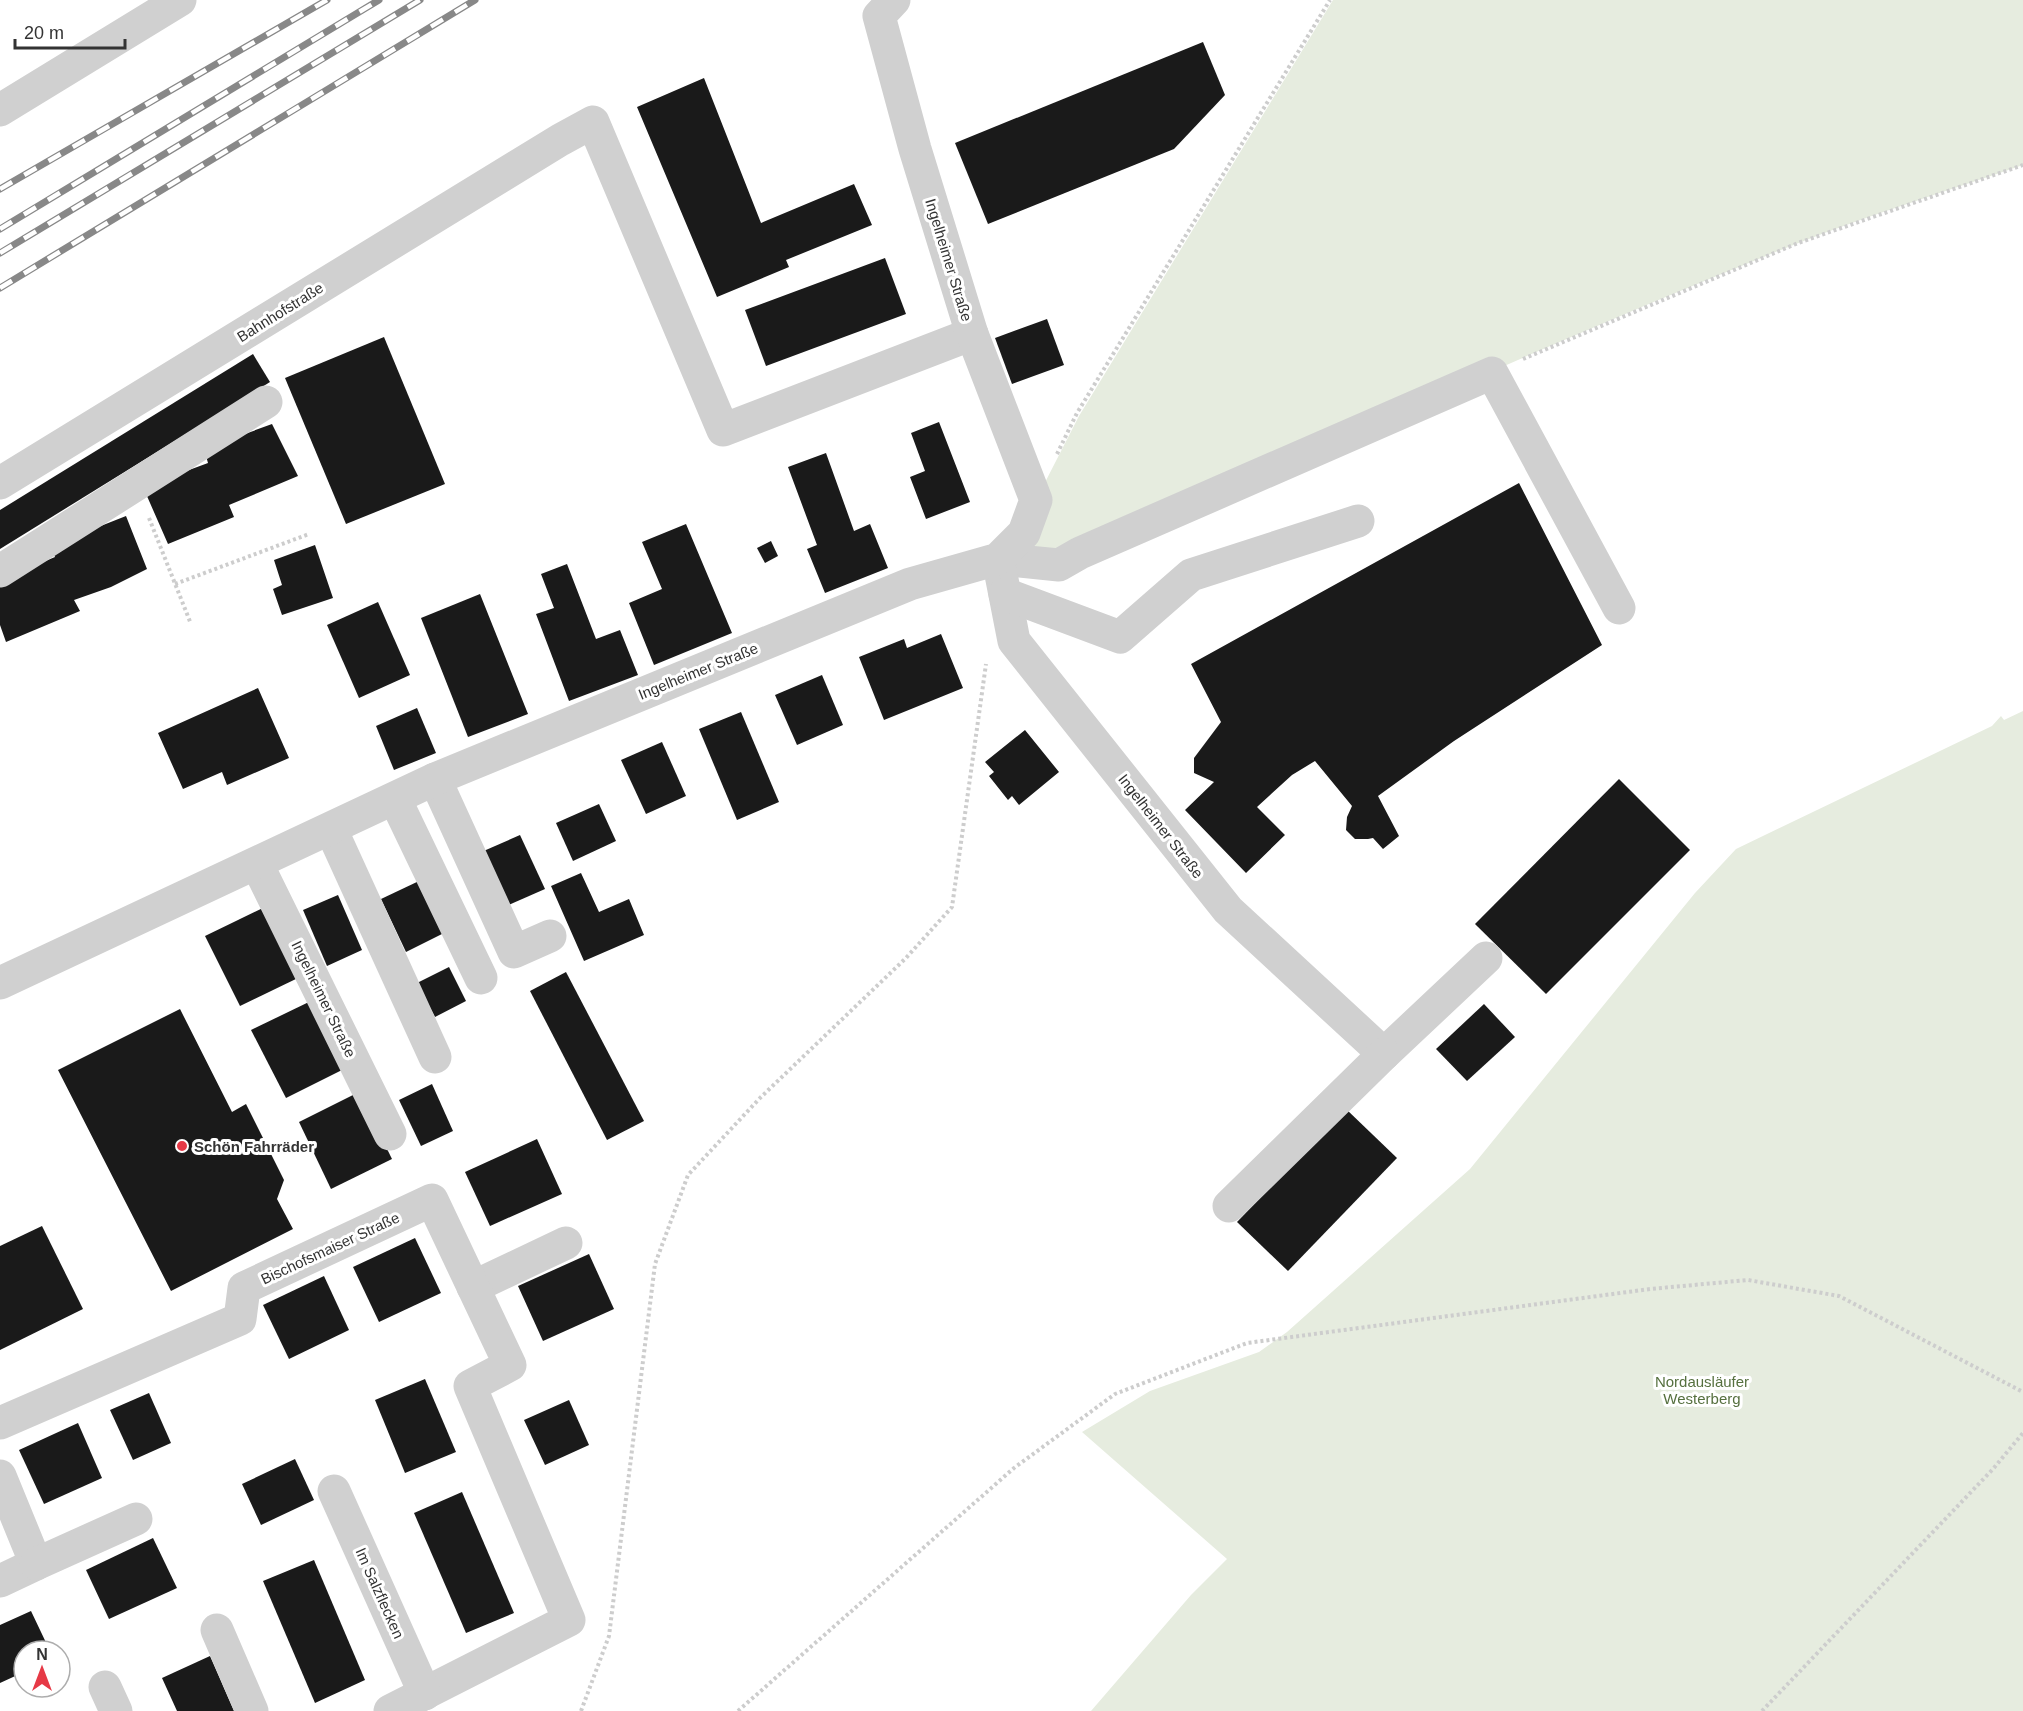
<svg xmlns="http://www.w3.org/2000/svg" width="2023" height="1711" font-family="Helvetica,sans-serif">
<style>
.green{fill:#e6ecdf}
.building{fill:#1a1a1a}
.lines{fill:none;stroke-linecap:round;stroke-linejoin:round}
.path{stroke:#cdcdcd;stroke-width:4;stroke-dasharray:3 3;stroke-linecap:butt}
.minor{stroke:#d0d0d0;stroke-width:33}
.rail-casing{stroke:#888;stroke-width:7}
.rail{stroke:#fff;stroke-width:4.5;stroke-dasharray:14;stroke-linecap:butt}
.poi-dot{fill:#e63946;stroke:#fff;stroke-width:2}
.labels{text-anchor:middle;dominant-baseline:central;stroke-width:6;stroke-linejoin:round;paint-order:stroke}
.street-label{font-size:15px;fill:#333;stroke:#fff}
.poi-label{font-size:15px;font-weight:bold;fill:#333;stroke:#fff;text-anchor:start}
.park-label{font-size:15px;fill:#56703f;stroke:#fff}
</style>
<rect width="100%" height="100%" fill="#fff"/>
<!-- green -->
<g class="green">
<path d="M 1333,0 L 2023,0 L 2023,165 C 1947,191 1870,215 1796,244 C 1554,340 1318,449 1080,553 L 998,559 L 1036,500 L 1079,416 Z"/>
<path d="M 2023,711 L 2023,1711 L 1091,1711 L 1191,1595 L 1227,1559 L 1082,1432 L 1150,1391 L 1259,1352 L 1287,1332 L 1470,1169 L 1695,893 L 1736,849 L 1992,726 L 2001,716 L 2004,720 Z"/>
</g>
<!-- building -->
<g class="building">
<path d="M 1203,42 L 1225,95 L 1174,149 L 988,224 L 955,143 Z"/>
<path d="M 704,78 L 761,223 L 854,184 L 872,225 L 786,260 L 789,267 L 717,297 L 637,107 Z"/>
<path d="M 885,258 L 906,314 L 766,366 L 745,310 Z"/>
<path d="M 1047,319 L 1064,365 L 1012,384 L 995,338 Z"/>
<path d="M 384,337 L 445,484 L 346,524 L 285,378 Z"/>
<path d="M 253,354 L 270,382 L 0,549 L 0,510 Z"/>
<path d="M 939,422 L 970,502 L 926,519 L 910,477 L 925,471 L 911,433 Z"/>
<path d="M 272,424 L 298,476 L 229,505 L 234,517 L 168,544 L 143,487 L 208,463 L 204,449 Z"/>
<path d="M 826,453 L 854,531 L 870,524 L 888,568 L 825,593 L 807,549 L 817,545 L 788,467 Z"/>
<path d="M 1519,483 L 1602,645 L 1454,741 L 1378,796 L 1399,836 L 1383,849 L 1373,838 L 1368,839 L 1355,839 L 1346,830 L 1347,817 L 1352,806 L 1315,761 L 1292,775 L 1257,807 L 1285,835 L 1246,873 L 1185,810 L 1214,782 L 1194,773 L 1194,758 L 1221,722 L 1191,664 Z"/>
<path d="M 126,516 L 147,569 L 111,587 L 74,600 L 80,611 L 6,642 L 0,625 L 0,580 L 55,557 L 50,546 Z"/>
<path d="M 686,524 L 732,633 L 654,665 L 629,603 L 662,589 L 642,542 Z"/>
<path d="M 771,541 L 778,556 L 765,563 L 757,548 Z"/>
<path d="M 315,545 L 333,598 L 282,615 L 273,589 L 282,585 L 274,560 Z"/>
<path d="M 567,564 L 596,639 L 620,630 L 638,675 L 569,701 L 536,614 L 554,608 L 541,574 Z"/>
<path d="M 480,594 L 528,714 L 468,737 L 421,618 Z"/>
<path d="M 378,602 L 410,675 L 359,698 L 327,625 Z"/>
<path d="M 941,634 L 963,688 L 884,720 L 859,657 L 904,639 L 907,648 Z"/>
<path d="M 822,675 L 843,725 L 797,745 L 775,695 Z"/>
<path d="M 258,688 L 289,758 L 227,785 L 222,772 L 183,789 L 158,733 Z"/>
<path d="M 417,708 L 436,753 L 394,770 L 376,726 Z"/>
<path d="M 741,712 L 779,802 L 737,820 L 699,729 Z"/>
<path d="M 1025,730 L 1059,772 L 1019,805 L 1012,796 L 1008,800 L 989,776 L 994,772 L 985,762 Z"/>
<path d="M 662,742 L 686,796 L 646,814 L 621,760 Z"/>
<path d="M 1619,779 L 1690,850 L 1546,994 L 1475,924 Z"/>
<path d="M 599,804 L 616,841 L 573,861 L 556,823 Z"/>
<path d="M 520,835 L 545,889 L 504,907 L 479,853 Z"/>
<path d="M 581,873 L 599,912 L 629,899 L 644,935 L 584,961 L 551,886 Z"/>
<path d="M 419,881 L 444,933 L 406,952 L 381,899 Z"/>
<path d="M 338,895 L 362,950 L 327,966 L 303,910 Z"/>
<path d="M 265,907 L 300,977 L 240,1006 L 205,936 Z"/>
<path d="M 449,967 L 466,1001 L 435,1017 L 417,983 Z"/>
<path d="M 566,972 L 644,1121 L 607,1140 L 530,991 Z"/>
<path d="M 313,1000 L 346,1068 L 286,1098 L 251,1030 Z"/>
<path d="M 1484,1004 L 1515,1037 L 1467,1081 L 1436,1049 Z"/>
<path d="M 180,1009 L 232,1112 L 246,1104 L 284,1180 L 277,1199 L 293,1229 L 171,1291 L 58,1070 Z"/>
<path d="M 432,1084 L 453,1131 L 421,1146 L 399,1100 Z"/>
<path d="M 359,1092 L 392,1159 L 331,1189 L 299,1122 Z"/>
<path d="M 1346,1109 L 1397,1158 L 1288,1271 L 1237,1222 Z"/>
<path d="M 537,1139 L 562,1194 L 490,1226 L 465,1172 Z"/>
<path d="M 42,1226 L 83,1309 L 0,1350 L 0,1246 Z"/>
<path d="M 415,1238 L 441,1293 L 379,1322 L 353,1267 Z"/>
<path d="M 589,1254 L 614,1309 L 543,1341 L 518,1286 Z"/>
<path d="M 324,1276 L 349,1330 L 289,1359 L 263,1305 Z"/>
<path d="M 425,1379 L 456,1452 L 405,1473 L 375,1400 Z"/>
<path d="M 149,1393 L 171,1443 L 133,1460 L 110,1410 Z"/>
<path d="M 569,1400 L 589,1445 L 545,1465 L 524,1420 Z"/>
<path d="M 78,1423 L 102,1478 L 44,1504 L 19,1450 Z"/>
<path d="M 295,1459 L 314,1500 L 261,1525 L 242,1484 Z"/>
<path d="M 462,1492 L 514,1613 L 466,1633 L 414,1513 Z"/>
<path d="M 153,1538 L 177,1588 L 109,1619 L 86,1570 Z"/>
<path d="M 314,1560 L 365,1680 L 315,1703 L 263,1581 Z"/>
<path d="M 31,1611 L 50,1651 L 24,1651 L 24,1672 L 0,1683 L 0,1625 Z"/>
<path d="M 210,1656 L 234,1711 L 177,1711 L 162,1678 Z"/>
</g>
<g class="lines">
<!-- path -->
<g class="path">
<path d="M 1523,359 L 1798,243 L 2023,165"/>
<path d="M 1057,454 L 1077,413 L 1330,0"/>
<path d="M 149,518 L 191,624"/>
<path d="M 175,584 L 309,534"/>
<path d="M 581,1711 L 609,1636 L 655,1264 L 688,1175 L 760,1098 L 906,958 L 952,907 L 986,664"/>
<path d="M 738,1711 L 1014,1468 L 1115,1394 L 1247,1343 L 1650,1289 L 1748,1280 L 1839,1296 L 2023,1392"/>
<path d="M 1762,1711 L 1993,1469 L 2023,1433"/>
</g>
<!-- minor -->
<g class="minor">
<path d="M 0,110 L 180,0"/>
<path d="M 0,483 L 560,140 L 593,122 L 723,430 L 972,334"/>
<path d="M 998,559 L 1059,565 L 1080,553 L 1492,373 L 1619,608"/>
<path d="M 998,559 L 1014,641 L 1228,910 L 1384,1054 L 1486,958"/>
<path d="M 0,571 L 266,402"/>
<path d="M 1005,594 L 1120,637 L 1191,575 L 1358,521"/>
<path d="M 435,779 L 514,952 L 550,936"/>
<path d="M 395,799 L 481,978"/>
<path d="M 331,829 L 435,1057"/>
<path d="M 257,864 L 390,1134"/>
<path d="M 0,983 L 435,779 L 910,584 L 998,559 L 1024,533 L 1036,500 L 972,334 L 915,149 L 879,16 L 894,0"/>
<path d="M 1229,1206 L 1384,1054"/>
<path d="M 473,1287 L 566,1243"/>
<path d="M 0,1423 L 240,1319 L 244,1288 L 432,1200 L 510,1365 L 470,1386 L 569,1620 L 390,1711"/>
<path d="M 0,1476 L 36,1564 L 0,1581"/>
<path d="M 334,1491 L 425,1694"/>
<path d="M 36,1564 L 136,1519"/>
<path d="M 217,1630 L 252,1711"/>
<path d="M 105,1687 L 116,1711"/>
</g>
<!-- rail casing -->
<g class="rail-casing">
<g id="rail">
<path d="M 0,189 L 327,0"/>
<path d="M 0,229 L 379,0"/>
<path d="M 0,253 L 420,0"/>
<path d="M 0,288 L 475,0"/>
</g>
</g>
<!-- rail -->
<use href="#rail" class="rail"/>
</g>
<!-- markers -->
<circle class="poi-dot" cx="182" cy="1146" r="6"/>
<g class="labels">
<!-- street labels -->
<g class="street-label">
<text transform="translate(949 260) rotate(73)">Ingelheimer Straße</text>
<text transform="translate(280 312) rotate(-32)">Bahnhofstraße</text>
<text transform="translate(698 671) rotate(-22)">Ingelheimer Straße</text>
<text transform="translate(1161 826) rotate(52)">Ingelheimer Straße</text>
<text transform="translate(324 999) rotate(64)">Ingelheimer Straße</text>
<text transform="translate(330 1248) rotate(-25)">Bischofsmaiser Straße</text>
<text transform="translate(380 1593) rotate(66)">Im Salzflecken</text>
</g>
<!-- poi labels -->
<g class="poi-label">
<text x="194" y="1146">Schön Fahrräder</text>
</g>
<!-- park labels -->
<g class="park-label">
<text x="1702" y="1381">Nordausläufer<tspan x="1702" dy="17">Westerberg</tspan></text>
</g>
</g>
<!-- north arrow -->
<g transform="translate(42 1669)"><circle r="28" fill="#ffffff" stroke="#adadad" stroke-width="1.5"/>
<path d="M0-4.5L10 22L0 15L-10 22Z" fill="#e63946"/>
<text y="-9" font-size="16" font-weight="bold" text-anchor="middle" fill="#333333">N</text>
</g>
<!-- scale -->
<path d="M15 39v9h110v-9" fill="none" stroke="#333333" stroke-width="3"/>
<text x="24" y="39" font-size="18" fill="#333333" stroke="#ffffff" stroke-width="4.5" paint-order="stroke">20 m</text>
</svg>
